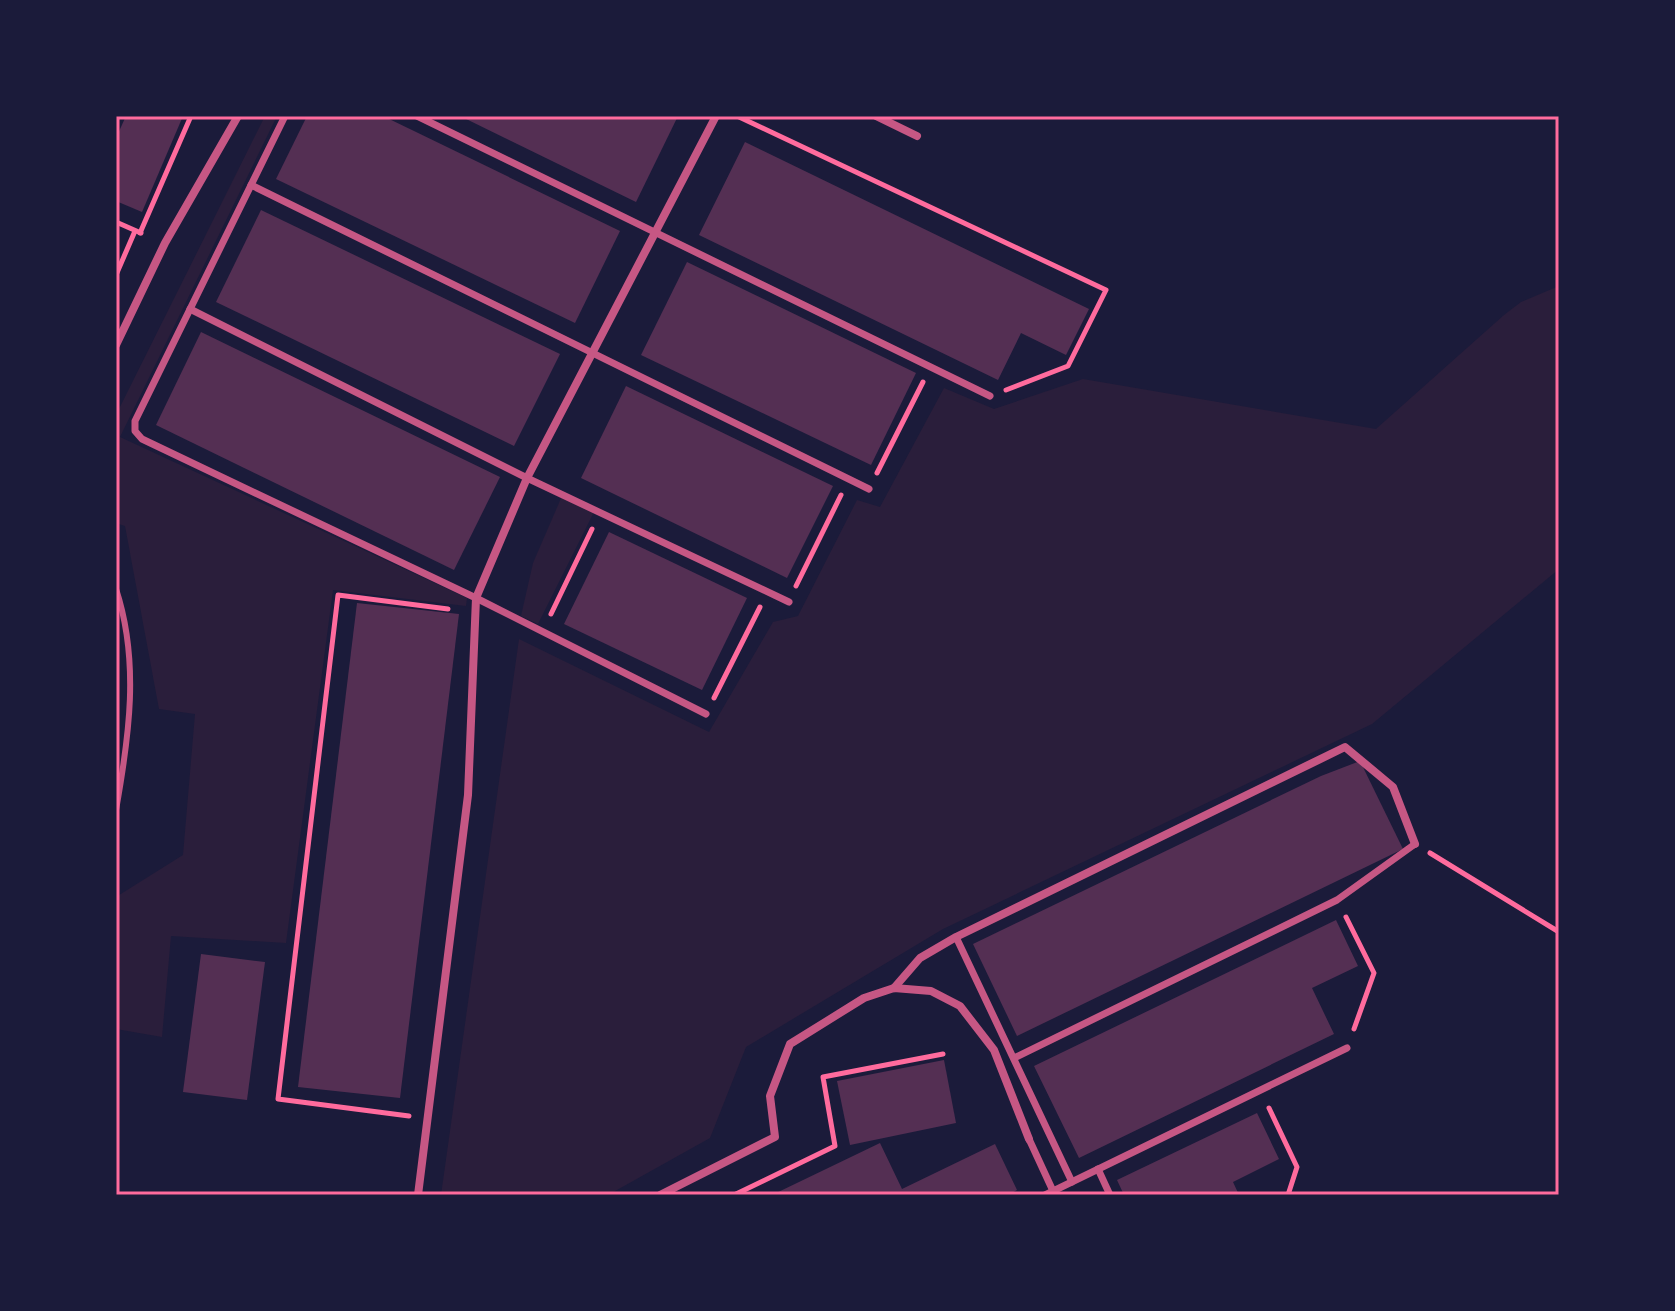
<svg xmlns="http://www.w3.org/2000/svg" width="1675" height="1311" font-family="'DM Sans',sans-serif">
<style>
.green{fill:#2a1e3b}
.building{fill:#542f53}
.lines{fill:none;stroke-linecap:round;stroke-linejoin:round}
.path{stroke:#ff6b9d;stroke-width:5}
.service{stroke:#c65784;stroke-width:6}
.pedestrian{stroke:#c65784;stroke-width:7}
.minor{stroke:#c65784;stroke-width:8}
.neatline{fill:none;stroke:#ff6b9d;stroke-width:3}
</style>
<rect width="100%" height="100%" fill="#1b1b3a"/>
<!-- green -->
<g class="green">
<path d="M 265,116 L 277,116 L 120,437 L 467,598 L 466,606 L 333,590 L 286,943 L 171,936 L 162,1037 L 116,1029 L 116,897 L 183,855 L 195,714 L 159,709 L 125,526 L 116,523 L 116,415 Z"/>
<path d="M 1559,286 L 1559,569 L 1372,724 L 943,929 L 746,1047 L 710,1138 L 608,1195 L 441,1195 L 519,639 L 709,732 L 773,622 L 798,616 L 857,500 L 880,507 L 944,388 L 994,409 L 1083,379 L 1376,429 L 1504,315 L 1521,302 Z"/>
<path d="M 562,496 L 594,512 L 538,624 L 521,616 L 533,563 Z"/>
</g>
<!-- building -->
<g class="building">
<path d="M 126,116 L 183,116 L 142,212 L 116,201 L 116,138 Z"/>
<path d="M 307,116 L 383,116 L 620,231 L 575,323 L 276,179 Z"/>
<path d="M 460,116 L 678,116 L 636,202 Z"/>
<path d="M 745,142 L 1089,309 L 1066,355 L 1021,333 L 998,380 L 699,235 Z"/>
<path d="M 261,210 L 560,354 L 514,446 L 216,302 Z"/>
<path d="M 687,262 L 916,373 L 871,465 L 641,355 Z"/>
<path d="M 201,332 L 500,477 L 454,570 L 156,425 Z"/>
<path d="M 626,386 L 833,486 L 787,578 L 581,478 Z"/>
<path d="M 609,532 L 747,598 L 702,690 L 564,624 Z"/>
<path d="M 357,603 L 459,614 L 400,1098 L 298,1087 Z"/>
<path d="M 1360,761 L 1403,849 L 1017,1036 L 973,944 L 1321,776 Z"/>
<path d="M 1336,920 L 1358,966 L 1312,988 L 1334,1034 L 1079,1158 L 1034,1066 Z"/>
<path d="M 201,954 L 265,962 L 247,1100 L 183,1092 Z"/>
<path d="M 944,1060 L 956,1123 L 850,1145 L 837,1081 Z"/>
<path d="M 1257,1113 L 1279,1159 L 1233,1182 L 1239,1195 L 1124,1195 L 1117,1180 Z"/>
<path d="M 880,1143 L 902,1189 L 995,1144 L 1017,1190 L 1008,1195 L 772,1195 Z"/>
</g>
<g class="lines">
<!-- path -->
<g class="path">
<path d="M 737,116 L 1106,290 L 1068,366 L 1006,390"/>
<path d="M 116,222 L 141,233"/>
<path d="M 140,233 L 191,116"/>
<path d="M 116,275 L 135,231"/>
<path d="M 877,473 L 923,382"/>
<path d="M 796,586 L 841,495"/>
<path d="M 551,614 L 592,529"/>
<path d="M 714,698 L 760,607"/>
<path d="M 1430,853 L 1559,932"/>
<path d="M 1346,917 L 1374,973 L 1354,1029"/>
<path d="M 1269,1108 L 1297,1167 L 1288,1195"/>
<path d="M 409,1116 L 278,1099 L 338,595 L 448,609"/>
<path d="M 734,1195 L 835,1146 L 823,1077 L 943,1054"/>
</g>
<!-- service -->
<path class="service" d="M 116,589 C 140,662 129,737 116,810"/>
<!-- pedestrian -->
<g class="pedestrian">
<path d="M 285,116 L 135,421 L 135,431 L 142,439 L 476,598 L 706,714"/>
<path d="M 417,116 L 990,396"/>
<path d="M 251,185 L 869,489"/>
<path d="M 190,309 L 527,478 L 789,602"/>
<path d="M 956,937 L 1072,1182"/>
<path d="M 1014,1058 L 1337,900 L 1415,844"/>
<path d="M 1029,1139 L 1053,1191"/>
<path d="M 1098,1169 L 1110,1195"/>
<path d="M 1045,1195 L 1347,1048"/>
</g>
<!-- minor -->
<g class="minor">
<path d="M 876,116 L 917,136"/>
<path d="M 116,345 L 165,243 L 238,116"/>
<path d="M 894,988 L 920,958 L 956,937 L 1345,747 L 1393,787 L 1415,844"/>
<path d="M 418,1195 L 468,795 L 476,598 L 527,478 L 716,116"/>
<path d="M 660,1195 L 775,1137 L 770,1096 L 790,1044 L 864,998 L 894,988 L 931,991 L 960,1006 L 994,1050 L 1029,1139"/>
</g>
</g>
<!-- border -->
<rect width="1675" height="1311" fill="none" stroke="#1b1b3a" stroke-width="236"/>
<rect x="118" y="118" width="1439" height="1075" class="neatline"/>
</svg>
